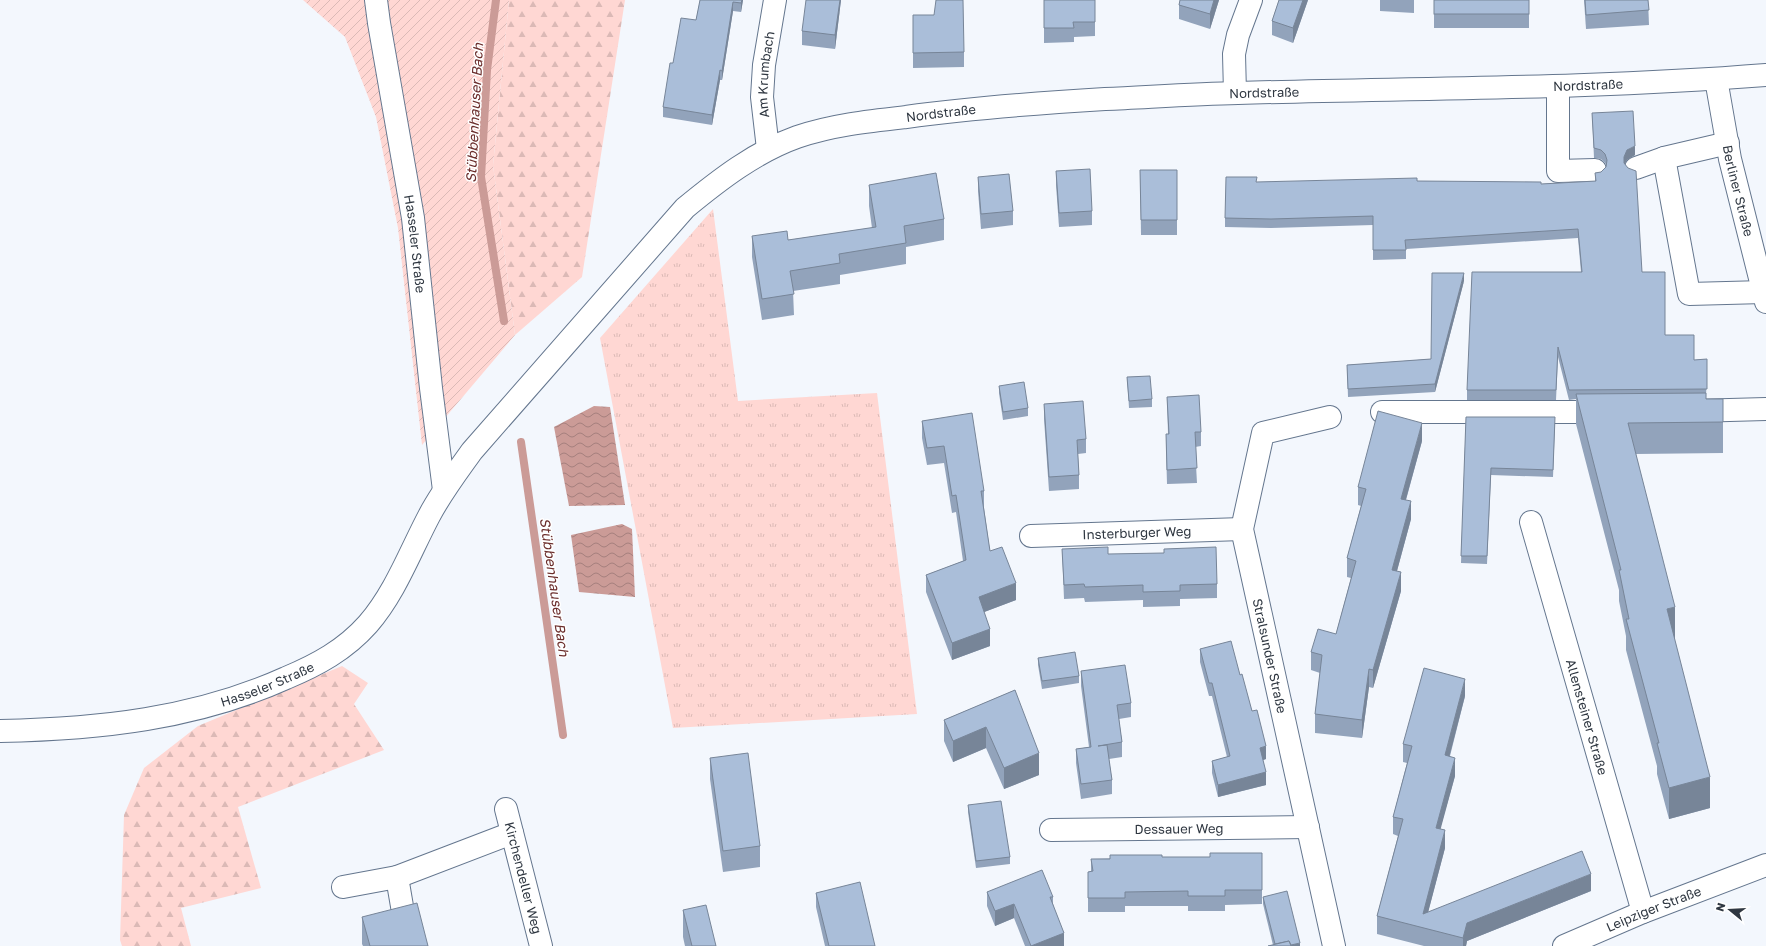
<svg xmlns="http://www.w3.org/2000/svg" width="1766" height="946" font-family="'Golos Text',sans-serif">
<style>
.grass{fill:url(#grass-tufts)}
.forest{fill:url(#forest-firs)}
.garden{fill:url(#garden-furrows)}
.water{fill:url(#water-waves)}
.lines{fill:none;stroke-linecap:round;stroke-linejoin:round}
.stream{stroke:#cb9b97;stroke-width:8}
.minor-casing{stroke:#64768e;stroke-width:24}
.major-casing{stroke:#64768e;stroke-width:24}
.minor{stroke:#fff;stroke-width:22}
.major{stroke:#fff;stroke-width:22}
.wall{fill:#92a3bb}
.shaded-wall{fill:#778598}
.building{fill:#aabed9;stroke:#778598}
.labels{text-anchor:middle;dominant-baseline:central;stroke-width:3;stroke-linejoin:round;paint-order:stroke}
.street-label{font-size:13px;fill:#2f3741;stroke:#fff}
.water-label{font-size:14px;font-style:italic;fill:#6b2e2c;stroke:#fff}
</style>
<defs>
<pattern id="grass-tufts" width="24" height="20" patternUnits="userSpaceOnUse"><rect width="24" height="20" fill="#ffd7d3"/><path d="M3 7l-1-3M5 7V3M7 7l1-3M15 17l-1-3M17 17v-4M19 17l1-3" fill="none" stroke="#dbb9b6"/></pattern>
<pattern id="forest-firs" width="22" height="20" patternUnits="userSpaceOnUse"><rect width="22" height="20" fill="#ffd7d3"/><path d="M5 1l3.5 6h-7zM16 11l3.5 6h-7z" fill="#dbb9b6"/></pattern>
<pattern id="garden-furrows" width="10" height="10" patternUnits="userSpaceOnUse"><rect width="10" height="10" fill="#ffd7d3"/><path d="M-1 1l2-2M0 10L10 0M9 11l2-2" fill="none" stroke="#dbb9b6"/></pattern>
<pattern id="water-waves" width="16" height="10" patternUnits="userSpaceOnUse"><rect width="16" height="10" fill="#cb9b97"/><path d="M0 5q4-4 8 0t8 0" fill="none" stroke="#a57f7d"/></pattern>
</defs>
<rect width="100%" height="100%" fill="#f3f7fd"/>
<!-- grass -->
<path class="grass" d="M 713,209 L 738,401 L 877,393 L 917,714 L 673,728 L 600,338 Z"/>
<!-- forest -->
<g class="forest">
<path d="M 509,0 L 625,0 L 582,277 L 515,335 L 493,165 Z"/>
<path d="M 342,666 L 368,683 L 354,704 L 384,750 L 238,807 L 261,888 L 181,908 L 191,946 L 122,946 L 120,940 L 124,815 L 144,768 L 198,726 Z"/>
</g>
<!-- garden -->
<path class="garden" d="M 303,0 L 509,0 L 493,165 L 515,335 L 422,445 L 398,228 L 376,117 L 345,37 Z"/>
<!-- water -->
<g class="water">
<path d="M 594,406 L 610,407 L 625,505 L 569,506 L 554,427 Z"/>
<path d="M 622,524 L 632,529 L 635,597 L 579,592 L 571,535 Z"/>
</g>
<g class="lines">
<!-- stream -->
<g class="stream">
<path d="M 496,0 L 487,70 L 481,177 L 504,321"/>
<path d="M 521,442 L 563,735"/>
</g>
<!-- minor casing -->
<g class="minor-casing">
<g id="minor">
<path id="s1" d="M 376,0 L 379,23 L 413,218 L 431,388 L 444,490"/>
<path d="M 1558,86 L 1558,171 L 1595,170"/>
<path d="M 1235,93 L 1234,54 L 1238,35 L 1251,0"/>
<path id="s2" d="M 768,149 L 762,97 L 764,65 L 775,0"/>
<path d="M 1664,158 L 1689,294 L 1764,292"/>
<path d="M 1636,168 L 1664,158 L 1728,143"/>
<path d="M 1693,411 L 1766,409"/>
<path d="M 1382,412 L 1605,412"/>
<path id="s3" d="M 1330,417 L 1263,433 L 1242,529 L 1334,946"/>
<path id="s4" d="M 1531,522 L 1643,912"/>
<path id="s5" d="M 1031,536 L 1242,529"/>
<path id="s6" d="M 506,809 L 541,946"/>
<path id="s7" d="M 1051,830 L 1308,827"/>
<path d="M 397,877 L 404,918"/>
<path d="M 343,887 L 397,877 L 512,833"/>
<path id="s8" d="M 1564,946 L 1643,912 L 1766,865"/>
</g>
</g>
<!-- major casing -->
<g class="major-casing">
<g id="major">
<path id="s9" d="M 1716,79 L 1730,159 L 1766,302"/>
<path id="s10" d="M 0,731 C 99,729 195,719 286,678 C 317,665 345,650 368,624 C 395,593 410,552 429,516 C 441,493 457,472 472,451 L 685,208 C 719,180 755,152 797,137 C 832,125 870,121 906,117 C 972,108 1039,103 1105,99 C 1150,97 1194,94 1238,93 C 1414,88 1591,89 1766,75"/>
</g>
</g>
<!-- minor -->
<use href="#minor" class="minor"/>
<!-- major -->
<use href="#major" class="major"/>
</g>
<!-- wall -->
<g class="wall">
<path d="M 700,0 L 743,0 L 741,12 L 733,11 L 722,80 L 720,80 L 712,125 L 663,117 L 663,107 L 696,20 Z"/>
<path d="M 841,0 L 835,49 L 802,45 L 802,31 Z"/>
<path d="M 1044,0 L 1095,0 L 1095,36 L 1074,37 L 1074,42 L 1044,43 Z"/>
<path d="M 1180,0 L 1219,0 L 1210,29 L 1179,19 L 1179,5 Z"/>
<path d="M 1279,0 L 1308,0 L 1293,43 L 1272,35 L 1272,21 Z"/>
<path d="M 1380,0 L 1414,0 L 1414,13 L 1380,11 Z"/>
<rect x="1434" y="0" width="95" height="28"/>
<path d="M 1584,0 L 1648,0 L 1649,25 L 1586,29 Z"/>
<path d="M 913,15 L 934,15 L 964,52 L 964,67 L 913,68 Z"/>
<path d="M 1592,113 L 1635,155 L 1627,160 L 1625,164 L 1642,272 L 1665,335 L 1694,360 L 1707,359 L 1706,399 L 1723,399 L 1723,453 L 1636,454 L 1675,638 L 1674,638 L 1710,808 L 1669,819 L 1657,774 L 1657,766 L 1626,650 L 1626,636 L 1619,601 L 1619,590 L 1576,424 L 1576,399 L 1569,400 L 1558,357 L 1556,400 L 1467,400 L 1467,390 L 1581,272 L 1578,238 L 1406,249 L 1406,259 L 1373,260 L 1373,225 L 1271,228 L 1225,227 L 1225,218 L 1256,182 L 1417,181 L 1541,184 L 1595,181 L 1595,173 L 1601,172 L 1606,167 L 1606,165 L 1605,163 L 1601,159 L 1594,158 Z"/>
<path d="M 1140,170 L 1177,170 L 1177,235 L 1141,235 Z"/>
<path d="M 1056,171 L 1092,211 L 1092,225 L 1059,227 L 1056,185 Z"/>
<path d="M 978,177 L 1013,211 L 1013,225 L 981,229 L 978,191 Z"/>
<path d="M 869,185 L 944,219 L 944,240 L 906,247 L 906,264 L 840,275 L 840,284 L 793,291 L 794,315 L 762,320 L 752,257 L 752,236 L 788,240 L 872,228 L 869,206 Z"/>
<path d="M 1464,281 L 1435,392 L 1348,397 L 1347,365 L 1431,359 Z"/>
<path d="M 1127,377 L 1152,399 L 1152,407 L 1129,408 Z"/>
<path d="M 999,386 L 1028,408 L 1028,416 L 1003,420 L 999,393 Z"/>
<path d="M 1167,397 L 1201,432 L 1201,446 L 1195,447 L 1197,483 L 1167,484 L 1166,448 L 1166,434 L 1168,434 Z"/>
<path d="M 1044,404 L 1086,439 L 1086,453 L 1078,454 L 1079,475 L 1079,489 L 1049,491 L 1044,419 Z"/>
<path d="M 1466,417 L 1555,424 L 1553,477 L 1491,475 L 1487,564 L 1461,563 Z"/>
<path d="M 922,421 L 984,491 L 984,508 L 990,551 L 1016,600 L 984,612 L 990,646 L 952,660 L 926,592 L 926,575 L 963,561 L 956,512 L 952,513 L 944,463 L 927,465 L 922,438 Z"/>
<path d="M 1422,441 L 1406,500 L 1411,519 L 1397,571 L 1401,591 L 1373,688 L 1369,687 L 1362,738 L 1315,733 L 1315,714 L 1320,673 L 1311,670 L 1311,652 L 1336,634 L 1351,578 L 1347,577 L 1347,558 L 1361,506 L 1358,505 L 1358,487 Z"/>
<path d="M 1062,549 L 1108,554 L 1217,584 L 1217,598 L 1180,599 L 1180,606 L 1143,607 L 1143,600 L 1085,602 L 1084,598 L 1064,599 Z"/>
<path d="M 1200,649 L 1240,675 L 1252,711 L 1266,759 L 1263,760 L 1266,785 L 1218,797 L 1212,773 L 1212,761 L 1227,757 L 1212,696 L 1209,696 L 1200,662 Z"/>
<path d="M 1038,658 L 1079,676 L 1079,683 L 1042,689 L 1038,665 Z"/>
<path d="M 1081,671 L 1131,703 L 1131,717 L 1119,719 L 1122,742 L 1122,757 L 1109,759 L 1112,780 L 1112,794 L 1081,799 L 1076,763 L 1076,749 L 1089,747 L 1081,686 Z"/>
<path d="M 1015,690 L 1039,775 L 1004,789 L 986,748 L 953,762 L 944,741 L 944,720 Z"/>
<path d="M 1465,696 L 1450,756 L 1455,776 L 1440,829 L 1445,848 L 1428,912 L 1591,891 L 1467,941 L 1466,946 L 1424,946 L 1377,934 L 1377,916 L 1398,836 L 1393,834 L 1393,817 L 1407,763 L 1403,762 L 1403,744 Z"/>
<path d="M 710,758 L 760,846 L 760,867 L 723,872 L 710,779 Z"/>
<path d="M 968,805 L 1010,857 L 1010,864 L 976,868 L 968,812 Z"/>
<path d="M 1262,853 L 1262,904 L 1225,905 L 1225,911 L 1188,911 L 1188,906 L 1125,906 L 1125,912 L 1088,912 L 1088,872 L 1091,871 L 1091,859 L 1162,857 L 1210,857 Z"/>
<path d="M 987,892 L 1053,897 L 1053,904 L 1064,946 L 1025,946 L 1014,918 L 995,926 L 987,906 Z"/>
<path d="M 816,893 L 875,946 L 825,946 L 816,907 Z"/>
<path d="M 1263,897 L 1300,946 L 1273,945 L 1263,904 Z"/>
<path d="M 683,910 L 716,946 L 685,946 L 683,937 Z"/>
<path d="M 362,917 L 428,946 L 363,946 L 362,944 Z"/>
</g>
<!-- shaded-wall -->
<g class="shaded-wall">
<path d="M 742,0 L 743,0 L 741,12 L 741,3 Z"/>
<path d="M 840,0 L 841,0 L 835,49 L 835,35 Z"/>
<path d="M 1214,0 L 1219,0 L 1210,29 L 1210,14 Z"/>
<path d="M 1303,0 L 1308,0 L 1293,43 L 1293,28 Z"/>
<path d="M 733,2 L 733,11 L 722,80 L 722,71 Z"/>
<path d="M 720,70 L 720,80 L 712,125 L 712,115 Z"/>
<path d="M 1635,146 L 1635,155 L 1627,160 L 1624,166 L 1624,157 L 1627,150 Z"/>
<path d="M 1464,273 L 1464,281 L 1435,392 L 1435,384 Z"/>
<path d="M 1422,423 L 1422,441 L 1401,517 L 1401,499 Z"/>
<path d="M 1411,501 L 1411,519 L 1392,589 L 1392,570 Z"/>
<path d="M 1401,572 L 1401,591 L 1373,688 L 1373,670 Z"/>
<path d="M 1016,583 L 1016,600 L 979,614 L 979,597 Z"/>
<path d="M 1675,607 L 1675,638 L 1667,640 L 1667,609 Z"/>
<path d="M 990,629 L 990,646 L 952,660 L 952,643 Z"/>
<path d="M 1369,669 L 1369,687 L 1362,738 L 1362,720 Z"/>
<path d="M 1465,679 L 1465,696 L 1445,773 L 1445,755 Z"/>
<path d="M 986,727 L 986,748 L 953,762 L 953,741 Z"/>
<path d="M 1266,746 L 1266,759 L 1260,761 L 1260,748 Z"/>
<path d="M 1039,753 L 1039,775 L 1004,789 L 1004,768 Z"/>
<path d="M 1455,758 L 1455,776 L 1436,846 L 1436,828 Z"/>
<path d="M 1266,772 L 1266,785 L 1218,797 L 1218,785 Z"/>
<path d="M 1710,777 L 1710,808 L 1669,819 L 1669,788 Z"/>
<path d="M 1445,830 L 1445,848 L 1424,928 L 1423,914 Z"/>
<path d="M 1591,874 L 1591,891 L 1467,941 L 1466,946 L 1463,946 L 1463,938 L 1467,923 Z"/>
<path d="M 1014,904 L 1014,918 L 995,926 L 995,911 Z"/>
<path d="M 1064,933 L 1064,946 L 1031,946 Z"/>
<path d="M 1300,943 L 1300,946 L 1288,946 Z"/>
</g>
<!-- building -->
<g class="building">
<path d="M 700,0 L 742,0 L 741,3 L 733,2 L 722,71 L 720,70 L 712,115 L 663,107 L 670,63 L 673,63 L 681,18 L 696,20 Z"/>
<path d="M 806,0 L 840,0 L 835,35 L 802,31 Z"/>
<path d="M 936,0 L 963,0 L 964,52 L 913,53 L 913,15 L 934,15 Z"/>
<path d="M 1044,0 L 1095,0 L 1095,22 L 1073,22 L 1074,28 L 1044,28 Z"/>
<path d="M 1180,0 L 1214,0 L 1210,14 L 1179,5 Z"/>
<path d="M 1279,0 L 1303,0 L 1293,28 L 1272,21 Z"/>
<rect x="1434" y="0" width="95" height="14"/>
<path d="M 1585,0 L 1648,0 L 1649,10 L 1586,15 Z"/>
<path d="M 1633,111 L 1635,146 L 1627,150 L 1624,157 L 1624,163 L 1628,168 L 1636,171 L 1642,272 L 1665,272 L 1665,335 L 1694,335 L 1694,360 L 1707,359 L 1707,389 L 1569,390 L 1558,347 L 1556,390 L 1467,390 L 1472,272 L 1582,272 L 1578,229 L 1405,240 L 1406,250 L 1373,250 L 1373,216 L 1271,219 L 1225,218 L 1226,177 L 1257,177 L 1256,182 L 1417,178 L 1417,181 L 1541,182 L 1541,184 L 1596,181 L 1595,173 L 1601,172 L 1606,167 L 1607,160 L 1605,154 L 1601,150 L 1594,148 L 1592,113 Z"/>
<path d="M 1090,169 L 1092,211 L 1059,213 L 1056,171 Z"/>
<path d="M 1140,170 L 1177,170 L 1177,220 L 1141,220 Z"/>
<path d="M 936,173 L 944,219 L 904,226 L 906,243 L 839,254 L 840,263 L 790,271 L 794,294 L 762,299 L 752,236 L 787,231 L 788,240 L 876,227 L 869,185 Z"/>
<path d="M 1009,174 L 1013,211 L 981,214 L 978,177 Z"/>
<path d="M 1432,273 L 1464,273 L 1435,384 L 1348,389 L 1347,365 L 1431,359 Z"/>
<path d="M 1150,376 L 1152,399 L 1129,401 L 1127,377 Z"/>
<path d="M 1024,382 L 1028,408 L 1003,412 L 999,386 Z"/>
<path d="M 1706,393 L 1706,399 L 1723,399 L 1723,422 L 1628,423 L 1675,607 L 1667,609 L 1710,777 L 1669,788 L 1657,743 L 1659,743 L 1626,619 L 1629,619 L 1619,570 L 1621,570 L 1576,394 Z"/>
<path d="M 1199,395 L 1201,432 L 1195,432 L 1197,468 L 1167,470 L 1166,434 L 1169,434 L 1167,397 Z"/>
<path d="M 1083,401 L 1086,439 L 1077,440 L 1079,475 L 1049,477 L 1044,404 Z"/>
<path d="M 1378,411 L 1422,423 L 1401,499 L 1411,501 L 1392,570 L 1401,572 L 1373,670 L 1369,669 L 1362,720 L 1315,714 L 1322,655 L 1311,652 L 1318,629 L 1336,634 L 1356,561 L 1347,558 L 1366,489 L 1358,487 Z"/>
<path d="M 972,413 L 984,491 L 981,491 L 990,551 L 1002,547 L 1016,583 L 979,597 L 990,629 L 952,643 L 926,575 L 966,560 L 956,495 L 952,496 L 944,446 L 927,448 L 922,421 Z"/>
<path d="M 1466,417 L 1555,417 L 1553,470 L 1491,468 L 1487,556 L 1461,556 Z"/>
<path d="M 1108,547 L 1108,554 L 1164,553 L 1164,549 L 1216,547 L 1217,584 L 1180,585 L 1180,591 L 1143,592 L 1143,585 L 1085,587 L 1084,584 L 1064,585 L 1062,549 Z"/>
<path d="M 1231,641 L 1240,675 L 1242,674 L 1252,711 L 1257,710 L 1266,746 L 1260,748 L 1266,772 L 1218,785 L 1212,761 L 1230,756 L 1212,683 L 1209,683 L 1200,649 Z"/>
<path d="M 1075,652 L 1079,676 L 1042,681 L 1038,658 Z"/>
<path d="M 1125,665 L 1131,703 L 1117,705 L 1122,742 L 1098,746 L 1107,745 L 1112,780 L 1081,784 L 1076,749 L 1091,747 L 1081,671 Z"/>
<path d="M 1424,668 L 1465,679 L 1445,755 L 1455,758 L 1436,828 L 1445,830 L 1423,914 L 1582,851 L 1591,874 L 1467,923 L 1463,938 L 1377,916 L 1403,819 L 1393,817 L 1412,746 L 1403,744 Z"/>
<path d="M 1015,690 L 1039,753 L 1004,768 L 986,727 L 953,741 L 944,720 Z"/>
<path d="M 748,753 L 760,846 L 723,851 L 710,758 Z"/>
<path d="M 1001,801 L 1010,857 L 976,861 L 968,805 Z"/>
<path d="M 1210,853 L 1262,853 L 1262,890 L 1225,890 L 1225,896 L 1188,896 L 1188,891 L 1125,892 L 1125,898 L 1088,898 L 1088,872 L 1093,871 L 1091,859 L 1110,859 L 1110,855 L 1162,855 L 1162,857 L 1210,857 Z"/>
<path d="M 1042,870 L 1053,897 L 1050,897 L 1064,933 L 1031,946 L 1014,904 L 995,911 L 987,892 Z"/>
<path d="M 860,882 L 875,946 L 829,946 L 816,893 Z"/>
<path d="M 1287,891 L 1300,943 L 1291,945 L 1289,941 L 1275,944 L 1263,897 Z"/>
<path d="M 417,903 L 428,946 L 370,946 L 362,917 Z"/>
<path d="M 706,905 L 716,946 L 692,946 L 683,910 Z"/>
<path d="M 1289,941 L 1291,946 L 1268,946 Z"/>
</g>
<g class="labels">
<!-- street labels -->
<g class="street-label">
<text stroke="none"><textPath href="#s2" startOffset="75">Am Krumbach</textPath></text>
<text stroke="none"><textPath href="#s10" startOffset="1845">Nordstraße</textPath></text>
<text stroke="none"><textPath href="#s10" startOffset="1521">Nordstraße</textPath></text>
<text stroke="none"><textPath href="#s10" startOffset="1197">Nordstraße</textPath></text>
<text stroke="none"><textPath href="#s9" startOffset="114">Berliner Straße</textPath></text>
<text stroke="none"><textPath href="#s1" startOffset="247">Hasseler Straße</textPath></text>
<text stroke="none"><textPath href="#s5" startOffset="106">Insterburger Weg</textPath></text>
<text stroke="none"><textPath href="#s3" startOffset="297">Stralsunder Straße</textPath></text>
<text stroke="none"><textPath href="#s10" startOffset="273">Hasseler Straße</textPath></text>
<text stroke="none"><textPath href="#s4" startOffset="203">Allensteiner Straße</textPath></text>
<text stroke="none"><textPath href="#s7" startOffset="128">Dessauer Weg</textPath></text>
<text stroke="none"><textPath href="#s6" startOffset="71">Kirchendeller Weg</textPath></text>
<text stroke="none"><textPath href="#s8" startOffset="97">Leipziger Straße</textPath></text>
</g>
<!-- water labels -->
<g class="water-label">
<text transform="translate(474 113) rotate(-87)">Stübbenhauser Bach</text>
<text transform="translate(555 587) rotate(82)">Stübbenhauser Bach</text>
</g>
</g>
<!-- north arrow -->
<g transform="translate(1730 910) rotate(288)" stroke="#ffffff" stroke-width="3" paint-order="stroke">
<path d="M0-3L7 15L0 10L-7 15Z" fill="#2f3741"/>
<text y="-6" font-size="11" font-weight="bold" text-anchor="middle" fill="#2f3741">N</text>
</g>
</svg>
